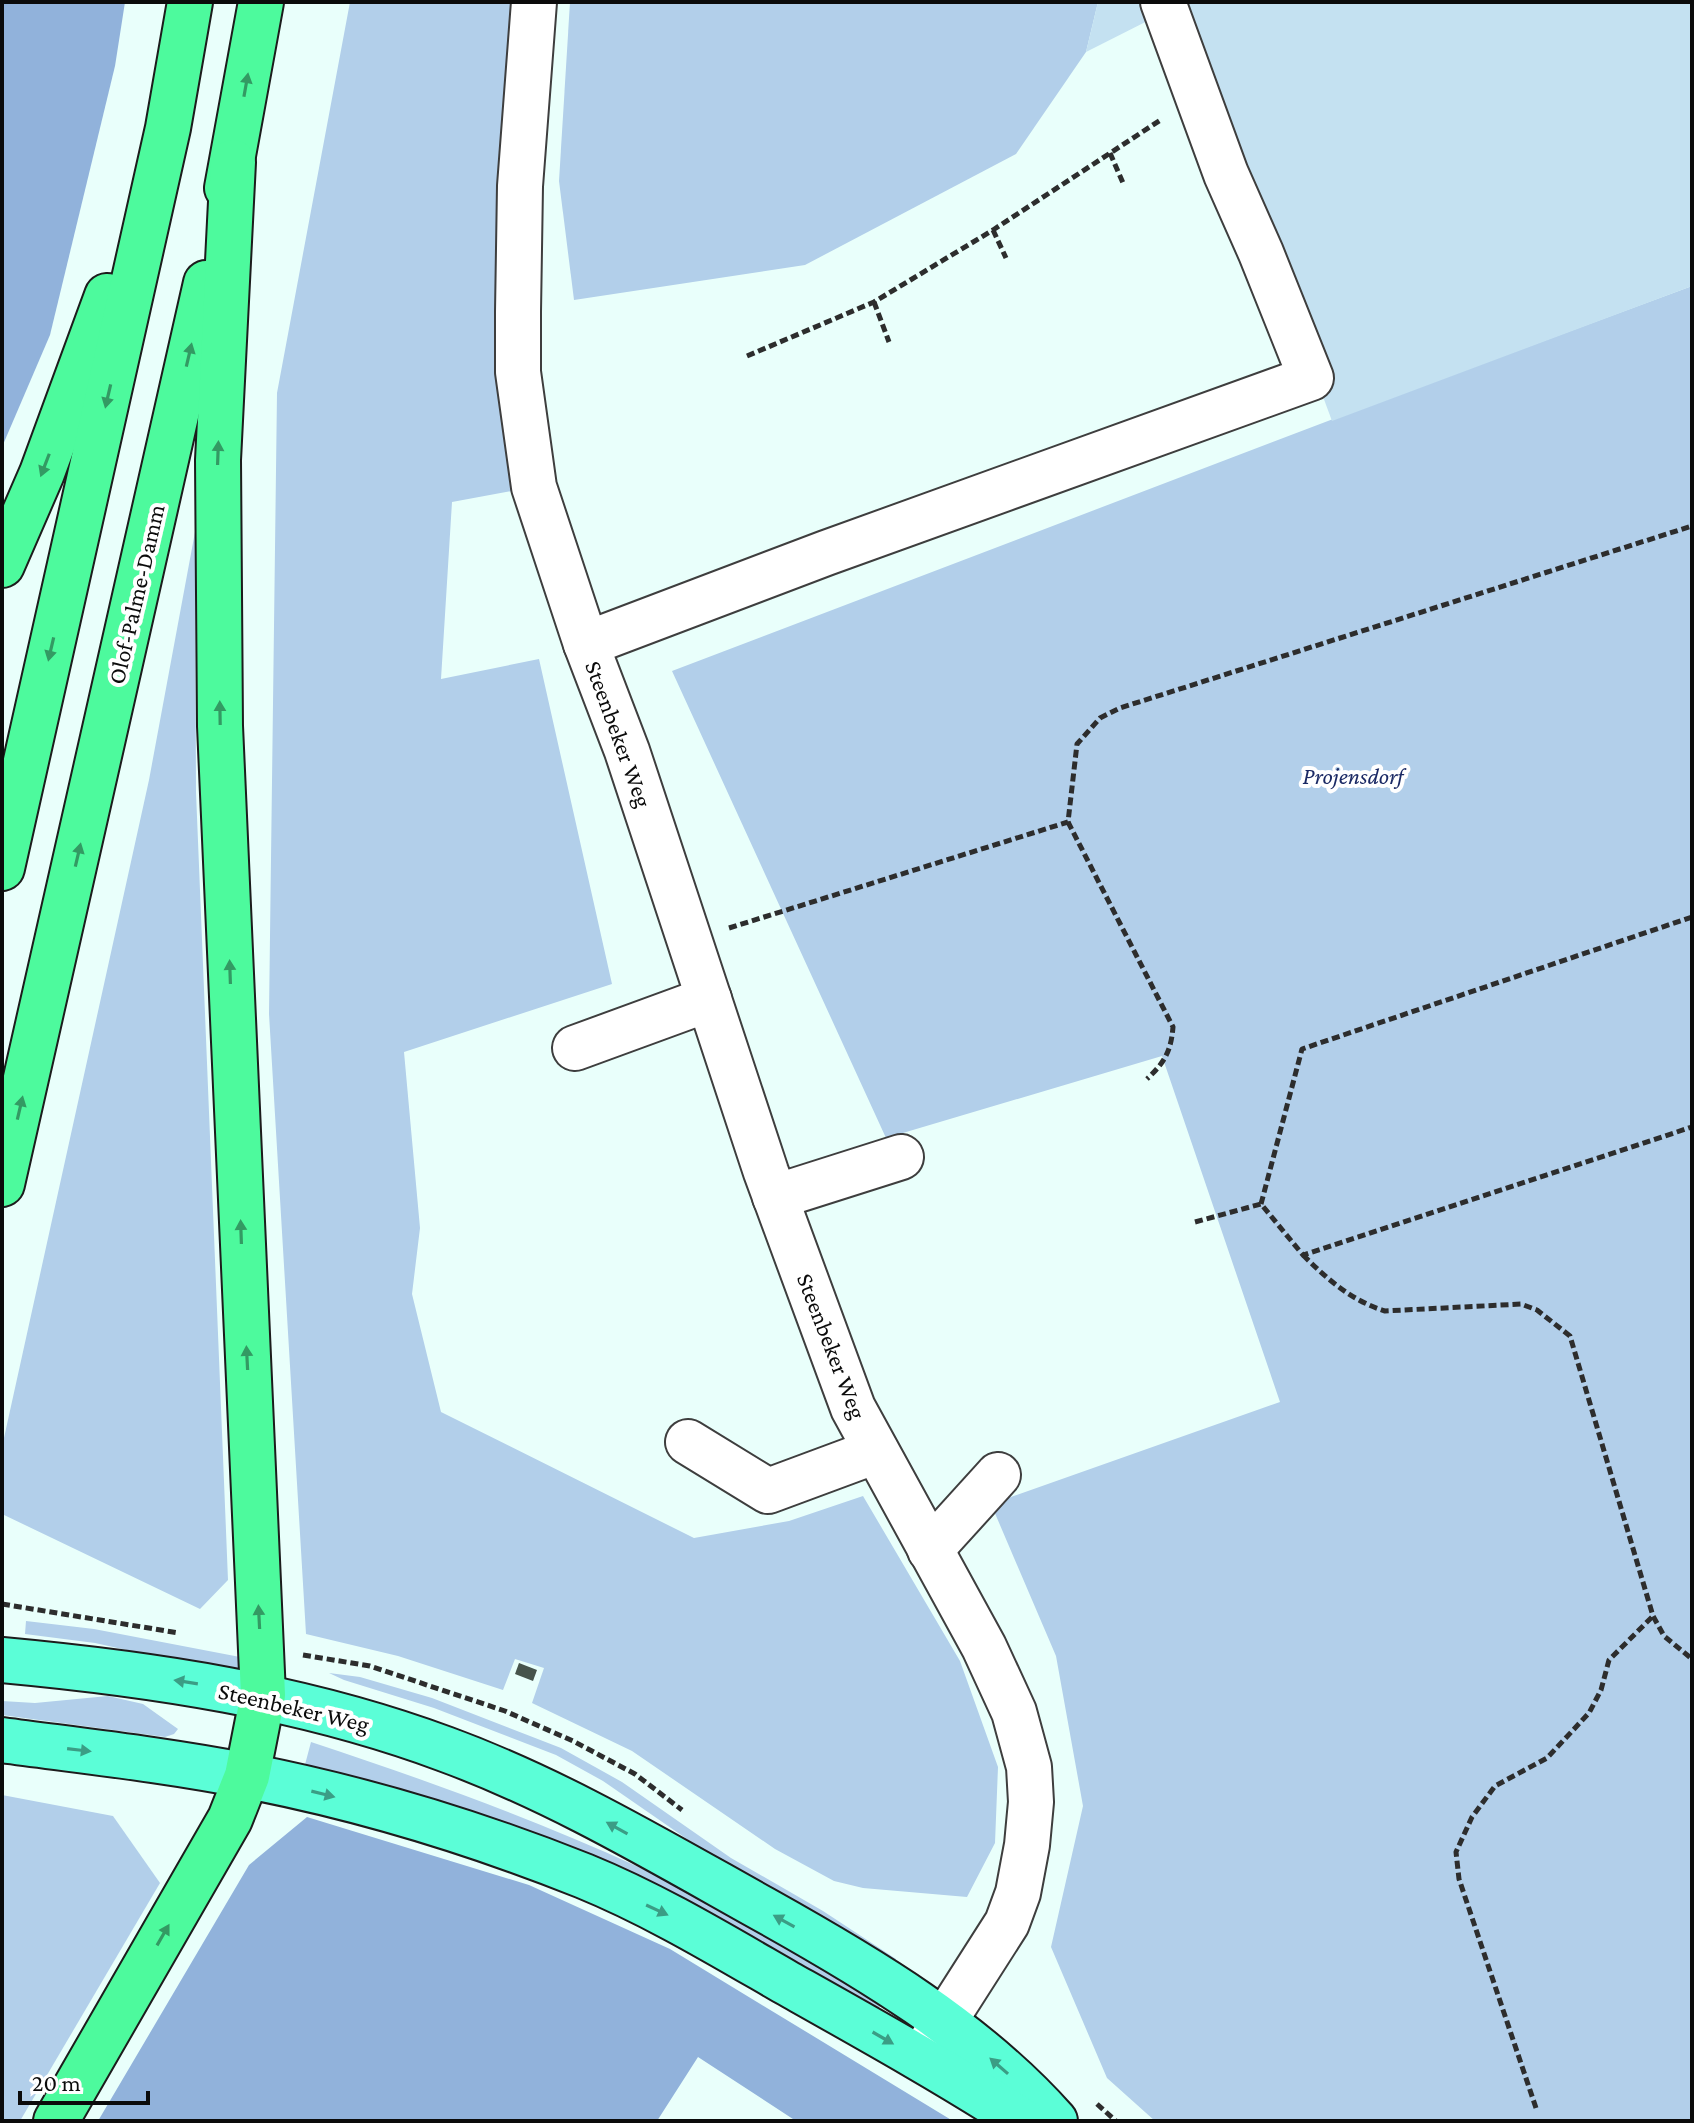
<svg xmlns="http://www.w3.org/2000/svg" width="1694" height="2123" font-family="'Crimson Pro',serif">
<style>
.green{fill:#b2cfea}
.forest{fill:#91b2db}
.pitch{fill:#c4e1f1}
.building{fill:#47544c}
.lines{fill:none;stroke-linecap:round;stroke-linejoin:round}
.minor-casing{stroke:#3e3e3e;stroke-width:48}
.major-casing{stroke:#1c1c1c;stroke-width:48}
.highway-casing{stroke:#1c1c1c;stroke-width:48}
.path{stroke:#2d2d2d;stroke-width:5;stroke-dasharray:8 4;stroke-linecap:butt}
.minor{stroke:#fff;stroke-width:44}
.major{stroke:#5bfed7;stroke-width:44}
.highway{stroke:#4dfa9d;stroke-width:44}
.oneway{fill:#339a63}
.oneway2{fill:#3b9d85}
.labels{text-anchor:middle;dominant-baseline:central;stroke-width:8;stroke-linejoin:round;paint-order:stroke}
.street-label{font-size:24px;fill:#0b0b0b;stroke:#fff}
.park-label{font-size:24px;font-style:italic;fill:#1a2964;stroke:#fff}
</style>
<rect width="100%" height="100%" fill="#e9fffb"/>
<!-- green -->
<g class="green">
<path d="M 350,2 L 525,2 L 517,490 L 452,502 L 441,679 L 539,659 L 612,984 L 404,1052 L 420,1228 L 412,1294 L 441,1412 L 694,1538 L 789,1521 L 863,1496 L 960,1661 L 998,1767 L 995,1843 L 967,1897 L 863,1888 L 834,1881 L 775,1849 L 632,1751 L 532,1703 L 544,1668 L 515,1659 L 503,1690 L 398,1656 L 306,1634 L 269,1014 L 277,393 Z"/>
<path d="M 570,2 L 1098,2 L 1086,52 L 1016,154 L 805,265 L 574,300 L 559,181 Z"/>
<path d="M 1692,286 L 1692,2119 L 1155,2121 L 1107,2078 L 1051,1947 L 1083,1806 L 1056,1656 L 991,1504 L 1280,1402 L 1162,1056 L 886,1138 L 672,671 L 1349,413 Z"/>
<path d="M 195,532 L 196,792 L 228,1580 L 200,1609 L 2,1514 L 2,1447 L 149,780 Z"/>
<path d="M 26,1621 L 94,1629 L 240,1657 L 241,1669 L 235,1674 L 95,1643 L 25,1634 Z"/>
<path d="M 329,1673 L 360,1677 L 432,1698 L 561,1748 L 622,1782 L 731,1858 L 823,1911 L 896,1959 L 892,1965 L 710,1855 L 603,1781 L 556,1755 L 434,1708 L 344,1680 Z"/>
<path d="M 108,1696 L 143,1704 L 178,1729 L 174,1734 L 165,1737 L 2,1715 L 2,1701 L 35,1703 Z"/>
<path d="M 311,1742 C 472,1795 632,1855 780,1939 C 815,1959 848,1983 882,2005 L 877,2009 L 777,1950 L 696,1909 L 302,1776 Z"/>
<path d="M 2,1795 L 113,1816 L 160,1883 L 20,2121 L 2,2121 Z"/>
</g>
<!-- forest -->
<g class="forest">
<path d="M 2,2 L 125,2 L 115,66 L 50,335 L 2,447 Z"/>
<path d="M 307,1817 L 529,1885 L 670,1949 L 953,2121 L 796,2121 L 698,2057 L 657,2121 L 98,2121 L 249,1865 Z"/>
</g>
<!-- pitch -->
<g class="pitch">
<path d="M 1098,2 L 1185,2 L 1086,52 Z"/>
<path d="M 1185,2 L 1692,2 L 1692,286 L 1332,421 L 1274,264 Z"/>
</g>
<!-- building -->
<path class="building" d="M 519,1663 L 537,1670 L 533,1681 L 515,1674 Z"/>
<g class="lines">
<!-- minor casing -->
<g class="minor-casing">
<g id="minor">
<path d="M 534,2 L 520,186 L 518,312 L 518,372 L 534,487 L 586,644 L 627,751 L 766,1172 L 853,1408 L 984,1647 L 1014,1712 L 1029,1767 L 1031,1802 L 1027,1845 L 1018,1893 L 1007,1923 L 924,2053"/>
<path d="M 586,644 L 826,553 L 1311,378 L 1261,253 L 1226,174 L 1163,2"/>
<path d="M 575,1048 L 709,999"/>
<path d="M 775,1197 L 901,1157"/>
<path d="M 688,1442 L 768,1491 L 876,1451"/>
<path d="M 930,1550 L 998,1475"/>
</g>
</g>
<!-- major casing -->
<g class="major-casing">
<g id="major">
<path d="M 2,1660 C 153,1674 302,1696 445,1749 C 557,1790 659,1851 763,1909 C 867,1967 975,2031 1055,2121"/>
<path d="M 2,1740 C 84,1751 166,1760 248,1776 C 361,1798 476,1833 584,1876 C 655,1905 721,1945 787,1983 C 867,2028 946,2072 1022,2121"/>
</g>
</g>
<!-- highway casing -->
<g class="highway-casing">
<g id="highway">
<path d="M 227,188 L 261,2"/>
<path d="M 2,565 L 42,473 L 107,296"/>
<path d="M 2,868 L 168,128 L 190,2"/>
<path d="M 2,1184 L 206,283"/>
<path d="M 56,2121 L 230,1819 L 247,1776 L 263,1695 L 220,726 L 218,460 L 233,162"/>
</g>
</g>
<!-- path -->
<g class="path">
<path d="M 1110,153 L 1123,183"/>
<path d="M 993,230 L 1006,258"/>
<path d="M 874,302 L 889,342"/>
<path d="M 747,356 L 874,302 L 993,230 L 1162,119"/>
<path d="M 1068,822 L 1173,1027 C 1171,1051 1165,1062 1147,1079"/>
<path d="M 729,928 L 1068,822 L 1077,744 L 1100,718 L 1120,708 L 1692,526"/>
<path d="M 1261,1204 L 1302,1049 L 1692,917"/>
<path d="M 1195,1222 L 1261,1204 L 1303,1255 L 1692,1127"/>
<path d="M 1303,1255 C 1327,1279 1352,1301 1385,1311 L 1521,1304 L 1537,1310 L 1570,1336 L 1653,1616 L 1664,1636 L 1692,1659"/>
<path d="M 2,1604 L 179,1633"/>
<path d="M 303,1655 L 370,1666 L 505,1711 L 573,1741 L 635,1774 L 682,1810"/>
<path d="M 1097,2104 L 1116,2121"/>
<path d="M 1536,2108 L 1459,1879 L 1456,1852 L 1472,1817 L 1495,1786 L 1547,1758 L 1589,1713 L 1601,1690 L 1609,1660 L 1653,1616"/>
</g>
<!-- minor -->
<use href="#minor" class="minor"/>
<!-- major -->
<use href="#major" class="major"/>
<!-- highway -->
<use href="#highway" class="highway"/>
</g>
<!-- one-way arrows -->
<defs><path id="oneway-solid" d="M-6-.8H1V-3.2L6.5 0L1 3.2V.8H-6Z" transform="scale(2)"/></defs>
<g class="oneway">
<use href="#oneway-solid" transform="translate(246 85) rotate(-80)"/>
<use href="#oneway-solid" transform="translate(189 355) rotate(-77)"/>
<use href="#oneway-solid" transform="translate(108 396) rotate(103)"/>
<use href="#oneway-solid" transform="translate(218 453) rotate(-88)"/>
<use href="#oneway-solid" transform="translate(45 465) rotate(111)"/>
<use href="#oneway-solid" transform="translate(51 649) rotate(103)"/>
<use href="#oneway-solid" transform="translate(220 713) rotate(-91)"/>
<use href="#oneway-solid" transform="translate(78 855) rotate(-77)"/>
<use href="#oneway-solid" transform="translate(230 972) rotate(-92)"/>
<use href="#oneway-solid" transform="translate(20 1108) rotate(-77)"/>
<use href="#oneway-solid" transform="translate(241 1232) rotate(-92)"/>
<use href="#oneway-solid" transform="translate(247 1358) rotate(-93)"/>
<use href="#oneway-solid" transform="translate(259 1617) rotate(-93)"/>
<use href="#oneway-solid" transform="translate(163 1935) rotate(-60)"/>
</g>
<g class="oneway2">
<use href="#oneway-solid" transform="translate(186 1682) rotate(-171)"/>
<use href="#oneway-solid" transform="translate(79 1750) rotate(7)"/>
<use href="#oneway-solid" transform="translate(323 1794) rotate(14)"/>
<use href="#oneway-solid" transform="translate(617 1828) rotate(-151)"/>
<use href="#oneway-solid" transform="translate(657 1910) rotate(25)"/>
<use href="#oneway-solid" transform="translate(784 1921) rotate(-151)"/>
<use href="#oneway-solid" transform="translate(883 2038) rotate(30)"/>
<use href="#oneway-solid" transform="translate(999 2066) rotate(-139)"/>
</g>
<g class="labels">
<!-- street labels -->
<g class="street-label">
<text transform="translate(136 594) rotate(-77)">Olof-Palme-Damm</text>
<text transform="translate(619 734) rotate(70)">Steenbeker Weg</text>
<text transform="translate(832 1346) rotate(69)">Steenbeker Weg</text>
<text transform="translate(294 1707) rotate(13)">Steenbeker Weg</text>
</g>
<!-- park labels -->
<g class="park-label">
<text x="1353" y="775">Projensdorf</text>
</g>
</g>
<!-- border -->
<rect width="1694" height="2123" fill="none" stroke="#0b0b0b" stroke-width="8"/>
<!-- scale -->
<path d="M20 2091v12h128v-12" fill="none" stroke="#0b0b0b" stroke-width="4"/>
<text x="32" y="2091" font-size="24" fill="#0b0b0b" stroke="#ffffff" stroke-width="6" paint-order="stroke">20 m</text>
</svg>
